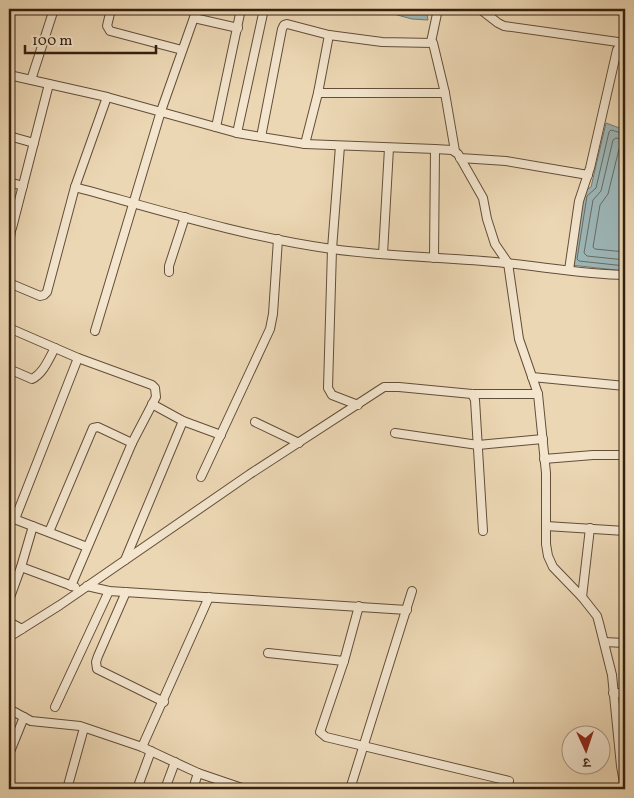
<svg xmlns="http://www.w3.org/2000/svg" width="634" height="798" font-family="Vollkorn,'Noto Serif Devanagari',serif">
<style>
.water{fill:#9db7b8;stroke:#737b74}
.lines{fill:none;stroke-linecap:round;stroke-linejoin:round}
.shore{stroke:#696c63;stroke-width:1}
.street-casing{stroke:#634e38;stroke-width:10}
.street{stroke:#f3e5ce;stroke-width:8}
</style>
<rect width="100%" height="100%" fill="#ecd7b4"/>
<filter id="stains"><feTurbulence type="fractalNoise" baseFrequency=".004" numOctaves="4"/><feColorMatrix values="0 0 0 0 .2 0 0 0 0 .09 0 0 0 0 .02 0 0 0 .5 -.17"/></filter>
<radialGradient id="worn" r=".72"><stop offset=".6" stop-color="#630" stop-opacity="0"/><stop offset="1" stop-color="#630" stop-opacity=".3"/></radialGradient>
<!-- water -->
<g class="water">
<path d="M 345,9 L 426,9 L 428,20 L 412,19 L 390,13 Z"/>
<path d="M 606,123 L 625,130 L 625,271 L 571,265 L 583,192 L 591,187 Z"/>
</g>
<g class="lines">
<!-- shore -->
<g class="shore">
<path d="M 625,134 L 611,130 L 609,132 L 596,188 L 587,196 L 577,259 L 579,261 L 625,266"/>
<path d="M 625,140 L 616,138 L 613,140 L 601,191 L 593,200 L 584,253 L 587,256 L 625,260"/>
<path d="M 625,148 L 619,149 L 608,194 L 600,205 L 593,247 L 595,249 L 625,252"/>
</g>
<!-- street casing -->
<g class="street-casing">
<g id="street">
<path d="M 111,9 L 107,26 L 110,31 L 182,50"/>
<path d="M 480,9 L 498,23 L 504,26 L 625,43"/>
<path d="M 194,18 L 238,28"/>
<path d="M 431,42 L 438,9"/>
<path d="M 9,75 L 107,97 L 237,133 L 305,144 L 435,149 L 452,150 L 458,154 L 483,198 L 487,219 L 495,244 L 508,263 L 519,339 L 538,394 L 546,473 L 546,544 L 548,556 L 553,567 L 582,597 L 597,616 L 599,623 L 612,675 L 621,766 L 625,789"/>
<path d="M 31,80 L 54,9"/>
<path d="M 318,93 L 445,93"/>
<path d="M 216,127 L 241,9"/>
<path d="M 237,133 L 264,9"/>
<path d="M 9,136 L 34,143"/>
<path d="M 261,137 L 282,29 L 284,25 L 287,24 L 329,35 L 382,42 L 433,43 L 445,93 L 455,151"/>
<path d="M 305,144 L 318,93 L 329,35"/>
<path d="M 340,146 L 332,249 L 328,388 L 332,395 L 358,405"/>
<path d="M 460,158 L 506,161 L 588,175"/>
<path d="M 9,182 L 23,186"/>
<path d="M 75,187 C 159,210 245,237 332,249 C 389,257 447,257 505,263 C 545,267 585,274 625,275"/>
<path d="M 9,233 L 12,228 L 49,84"/>
<path d="M 9,245 L 11,231"/>
<path d="M 383,254 L 389,148"/>
<path d="M 434,258 L 435,149"/>
<path d="M 569,270 L 579,201 L 590,168 L 617,50 L 622,43"/>
<path d="M 169,272 L 169,266 L 185,217"/>
<path d="M 9,283 L 40,296 L 44,295 L 47,292 L 75,187 L 107,97"/>
<path d="M 9,328 L 78,358 L 152,385 L 155,388 L 156,397 L 132,443 L 71,586"/>
<path d="M 95,331 L 161,111 L 197,9"/>
<path d="M 9,369 L 32,379 C 44,373 49,358 55,348"/>
<path d="M 532,377 L 625,386"/>
<path d="M 472,394 L 475,400 L 483,531"/>
<path d="M 152,404 L 183,421 L 221,435"/>
<path d="M 255,422 L 299,443"/>
<path d="M 395,433 L 478,445 L 543,439"/>
<path d="M 544,459 L 593,455 L 625,455"/>
<path d="M 201,477 L 270,329 L 273,314 L 278,239"/>
<path d="M 9,517 L 87,547"/>
<path d="M 15,519 L 78,358"/>
<path d="M 546,526 L 625,531"/>
<path d="M 49,532 L 93,428 L 98,427 L 132,443"/>
<path d="M 125,560 L 183,421"/>
<path d="M 21,567 L 33,526"/>
<path d="M 87,586 L 109,591 L 407,610"/>
<path d="M 126,592 L 98,656 L 96,662 L 97,669 L 164,702"/>
<path d="M 582,597 L 590,528"/>
<path d="M 9,600 L 21,567 L 75,587"/>
<path d="M 359,606 L 344,661 L 320,732 L 326,737 L 509,781"/>
<path d="M 9,622 L 22,629"/>
<path d="M 9,637 L 60,605 L 250,474 L 384,387 L 399,387 L 472,394 L 538,394"/>
<path d="M 604,642 L 625,643"/>
<path d="M 268,653 L 344,661"/>
<path d="M 613,693 L 625,693"/>
<path d="M 55,707 L 109,591"/>
<path d="M 9,709 L 31,721 L 80,726 L 142,747 L 198,773 L 245,789"/>
<path d="M 142,747 L 209,597"/>
<path d="M 9,754 L 24,717"/>
<path d="M 67,789 L 84,728"/>
<path d="M 137,789 L 151,751"/>
<path d="M 165,789 L 175,762"/>
<path d="M 193,789 L 198,773"/>
<path d="M 350,789 L 412,591"/>
</g>
</g>
<!-- street -->
<use href="#street" class="street"/>
</g>
<!-- margin -->
<rect width="634" height="798" fill="none" stroke="#ecd7b4" stroke-width="30"/>
<rect x="10" y="10" width="614" height="778" fill="none" stroke="#35200e" stroke-width="2.5"/>
<rect x="15" y="15" width="604" height="768" fill="none" stroke="#35200e"/>
<!-- north arrow -->
<g transform="translate(586 750) rotate(177)"><circle r="24" fill="#f3e5ce" stroke="#a79681"/>
<path d="M0-4L9 19L0 12L-9 19Z" fill="#8f2418"/>
<text y="-8" font-size="14" font-weight="bold" text-anchor="middle" fill="#35200e">उ</text>
</g>
<!-- scale -->
<path d="M25 45v8h131v-8" fill="none" stroke="#35200e" stroke-width="2.5"/>
<text x="32" y="45" font-size="15" fill="#35200e" stroke="#f3e5ce" stroke-width="4" paint-order="stroke">100 m</text>
<rect width="100%" height="100%" filter="url(#stains)"/>
<rect width="100%" height="100%" fill="url(#worn)"/>
</svg>
